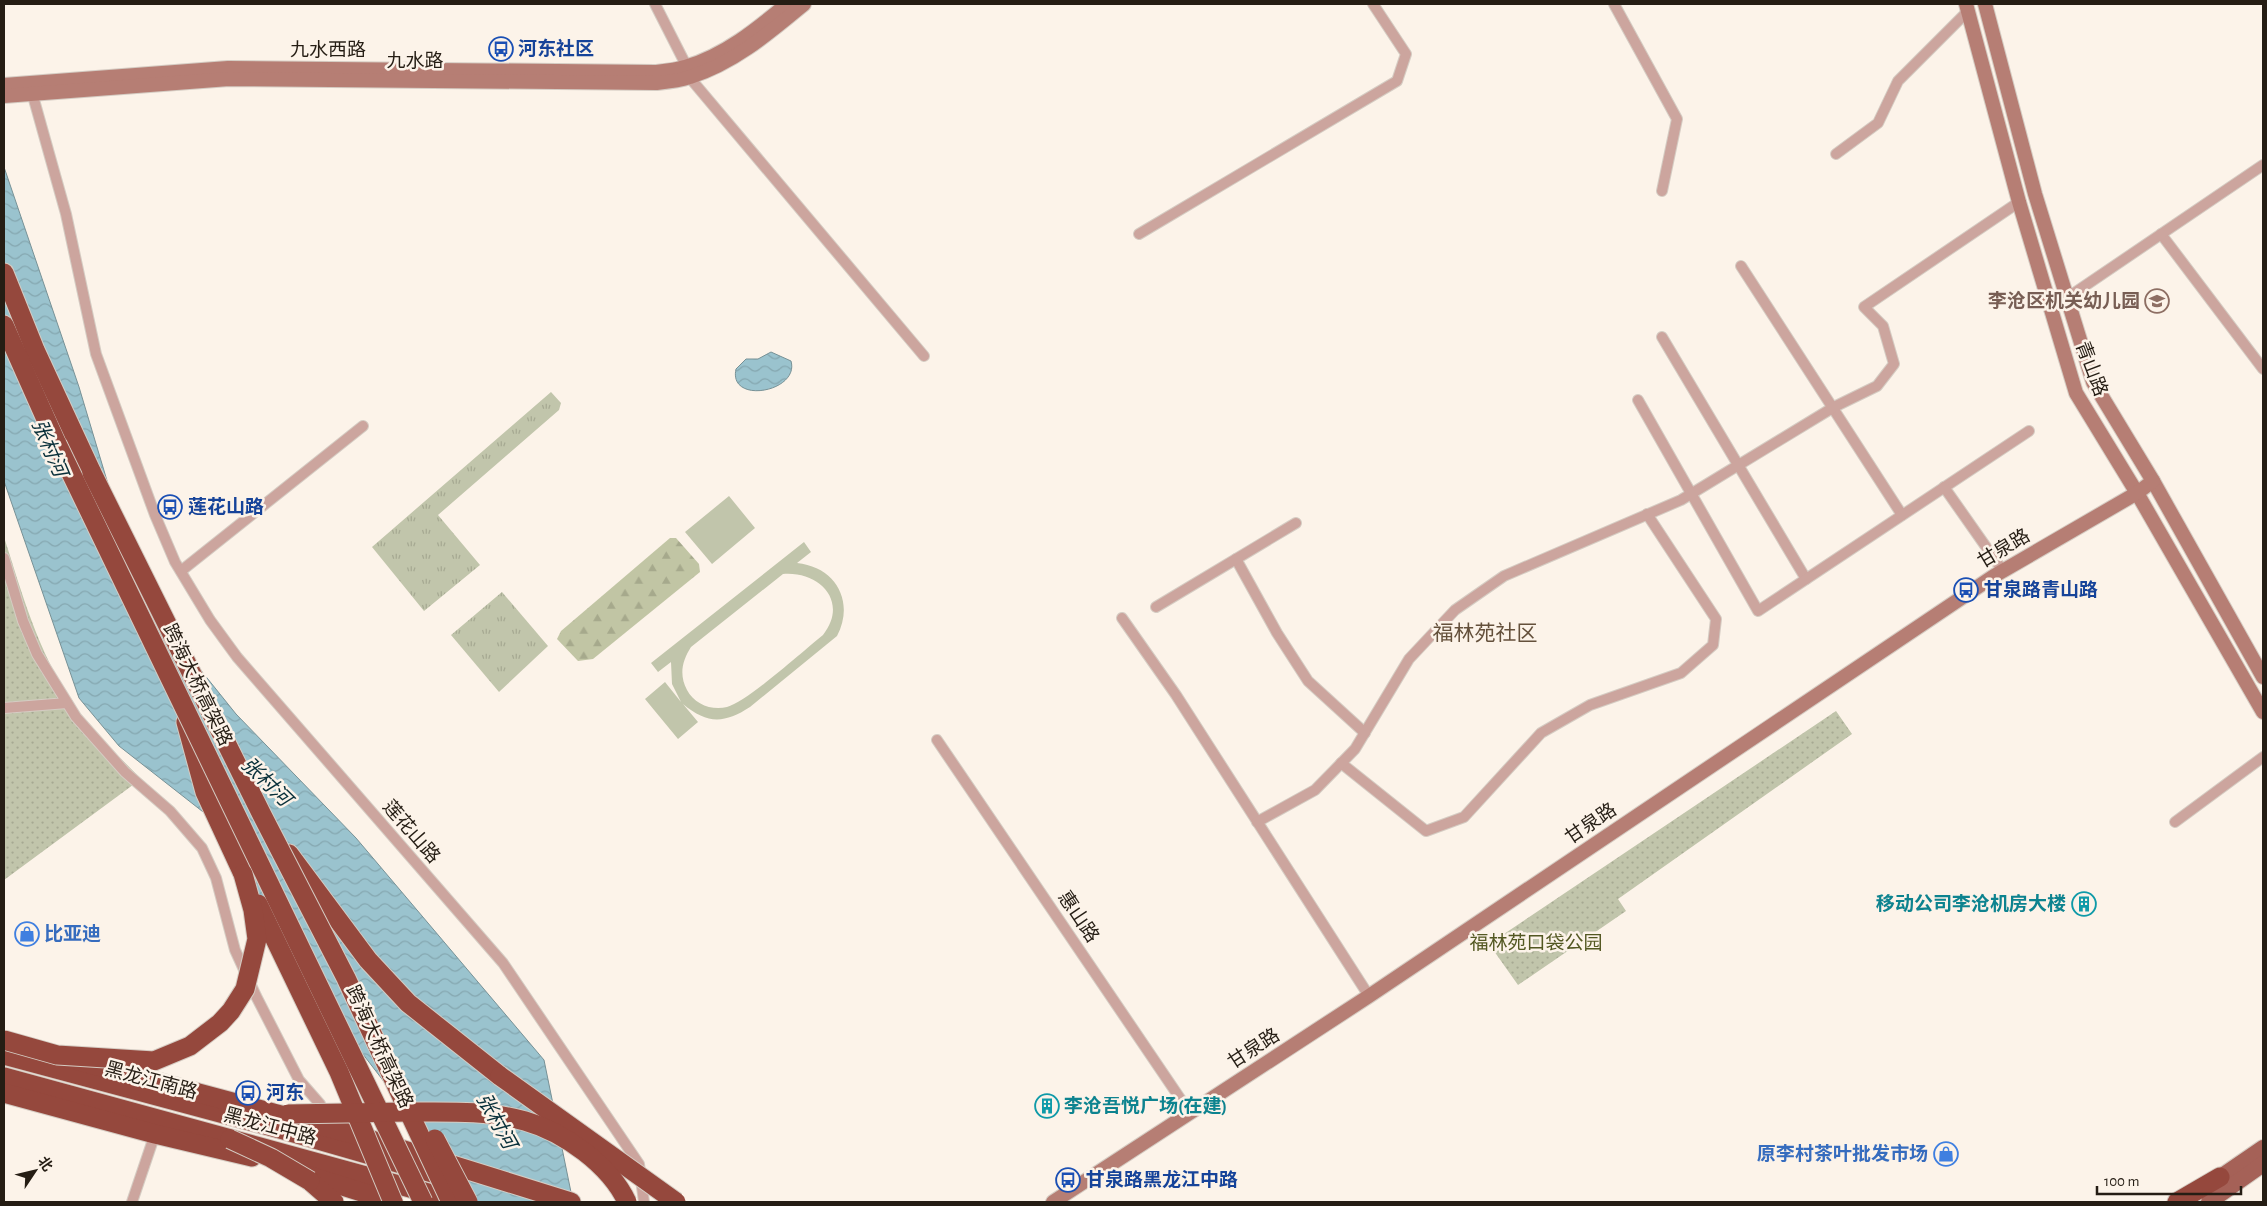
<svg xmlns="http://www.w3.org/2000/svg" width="2267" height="1206" font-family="'Alegreya Sans','Noto Sans SC',sans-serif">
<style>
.grass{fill:url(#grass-tufts)}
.forest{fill:url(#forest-firs)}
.park{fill:url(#park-dots)}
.pitch{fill:#c1c5ab;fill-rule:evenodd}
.water{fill:url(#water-waves);stroke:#779196}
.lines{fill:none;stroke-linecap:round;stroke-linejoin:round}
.street-casing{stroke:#d5ccc3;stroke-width:12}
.secondary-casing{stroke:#d5ccc3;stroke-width:16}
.primary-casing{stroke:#d5ccc3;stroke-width:18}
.highway-casing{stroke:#d5ccc3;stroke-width:21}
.street{stroke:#cca59e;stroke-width:10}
.secondary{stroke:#b67e74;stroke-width:14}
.primary{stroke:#a56157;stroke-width:16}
.highway{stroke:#95483d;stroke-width:19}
.highway-bridge-casing{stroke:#d5ccc3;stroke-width:21;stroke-linecap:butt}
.highway-bridge{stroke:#95483d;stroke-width:19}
.labels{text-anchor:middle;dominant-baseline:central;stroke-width:5;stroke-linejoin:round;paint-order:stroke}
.transit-label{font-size:19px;font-weight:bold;fill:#164399;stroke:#fcf3e9;text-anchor:start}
.street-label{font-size:19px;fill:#251d14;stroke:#fcf3e9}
.education-label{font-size:19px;font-weight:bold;fill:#785e54;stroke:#fcf3e9;text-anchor:end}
.culture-label{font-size:19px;font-weight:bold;fill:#0d838f;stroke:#fcf3e9;text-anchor:end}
.shop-label{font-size:19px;font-weight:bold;fill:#366cbe;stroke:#fcf3e9;text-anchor:start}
.park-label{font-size:19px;fill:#535822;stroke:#fcf3e9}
.water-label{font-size:20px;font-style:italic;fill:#09303a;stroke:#fcf3e9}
.quarter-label{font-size:21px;fill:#64503b;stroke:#fcf3e9}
</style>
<defs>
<pattern id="grass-tufts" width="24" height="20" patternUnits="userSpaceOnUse" patternTransform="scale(1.25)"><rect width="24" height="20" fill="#c1c5ab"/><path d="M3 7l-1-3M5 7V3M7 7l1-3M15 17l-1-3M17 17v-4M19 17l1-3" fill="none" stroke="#a6a992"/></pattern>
<pattern id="forest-firs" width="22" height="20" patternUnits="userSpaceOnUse" patternTransform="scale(1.25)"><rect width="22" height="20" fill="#c1c5a4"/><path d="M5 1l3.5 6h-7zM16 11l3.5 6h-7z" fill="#a6a98c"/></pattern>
<pattern id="park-dots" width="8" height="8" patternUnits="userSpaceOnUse" patternTransform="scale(1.25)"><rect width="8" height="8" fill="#c1c5ab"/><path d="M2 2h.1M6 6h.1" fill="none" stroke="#a6a992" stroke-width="1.8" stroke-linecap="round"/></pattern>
<pattern id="water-waves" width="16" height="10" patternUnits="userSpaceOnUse" patternTransform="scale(1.25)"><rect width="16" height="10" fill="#9ac3ce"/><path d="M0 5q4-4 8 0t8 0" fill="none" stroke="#85a7b0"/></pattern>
</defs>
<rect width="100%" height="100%" fill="#fcf3e9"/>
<!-- grass -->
<g class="grass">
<path d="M 551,392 L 561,403 L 559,410 L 438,515 L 480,565 L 424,611 L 372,547 Z"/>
<path d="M 502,592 L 548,646 L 499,692 L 451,635 Z"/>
</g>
<!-- forest -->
<path class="forest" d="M 670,538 L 676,538 L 699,564 L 700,572 L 593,659 L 578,661 L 557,639 L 561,631 Z"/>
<!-- park -->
<g class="park">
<path d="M 4,537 C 22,593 38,652 72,702 C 91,731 117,754 141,779 L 4,880 Z"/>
<path d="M 1836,711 L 1852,734 L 1618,899 L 1626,911 L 1518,985 L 1489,944 Z"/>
</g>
<!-- pitch -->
<g class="pitch">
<path d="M 729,496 L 755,528 L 712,564 L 685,532 Z"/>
<path d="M 804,542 L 811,552 L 797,563 C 836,567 855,602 837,636 L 750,707 C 724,724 707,724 683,704 L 698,722 L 678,739 L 645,699 L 665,682 L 681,702 L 672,684 L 671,662 L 658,672 L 651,663 ZM 783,574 C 820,571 849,602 823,635 C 803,651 747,702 727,707 C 712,711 694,704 687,690 C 679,675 682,661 691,647 Z"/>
</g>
<!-- water -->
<g class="water">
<path d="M 4,167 L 79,387 L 134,571 L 154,612 L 236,714 L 356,838 L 544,1060 L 573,1202 L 466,1202 L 431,1143 L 244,899 L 207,815 L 119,746 L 79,698 L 4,481 Z"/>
<path d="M 771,352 L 791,361 C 800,392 728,405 736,369 L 746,359 L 758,359 Z"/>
</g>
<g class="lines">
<!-- street casing -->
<g class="street-casing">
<g id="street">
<path d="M 655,4 L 687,67 L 690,78 L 924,356"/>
<path d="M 1614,4 L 1677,119 L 1662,191"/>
<path d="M 31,89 L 66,214 L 96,354 L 155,515 L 175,562 L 210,620 L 237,657 L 503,963 L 639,1164 L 644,1202"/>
<path d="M 1836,154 L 1878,123 L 1898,81 L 1968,11"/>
<path d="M 1139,234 L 1397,81 L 1406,54 L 1373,4"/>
<path d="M 2161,234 L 2263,369"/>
<path d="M 1741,266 L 1902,515"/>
<path d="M 2067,298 L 2263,165"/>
<path d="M 1662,337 L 1806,579"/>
<path d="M 1638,400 L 1758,611 L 2029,431"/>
<path d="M 1944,487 L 2003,571"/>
<path d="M 4,558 L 23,621 L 37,654 L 76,717 L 125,772 L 170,811 L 202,848 L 216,878 L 235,950 L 256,996 L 299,1080 L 320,1104 L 321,1117"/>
<path d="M 1236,559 L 1277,633 L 1308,681 L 1365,733"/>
<path d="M 181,571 L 363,426"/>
<path d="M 1156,607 L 1296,523"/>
<path d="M 1122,618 L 1176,695 L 1369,996"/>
<path d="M 4,708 L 67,703"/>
<path d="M 937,740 L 1190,1113"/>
<path d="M 1341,763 L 1426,831 L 1464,817 L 1541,733 L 1590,705 L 1681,673 L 1713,645 L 1716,619 L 1647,514"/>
<path d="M 1257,822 L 1315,790 L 1355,749 L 1409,659 L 1455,610 L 1504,576 L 1681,500 L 1834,407 L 1877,386 L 1894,364 L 1883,326 L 1864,307 L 2019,202"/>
<path d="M 2175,822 L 2263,757"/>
<path d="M 132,1202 L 155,1134"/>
</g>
</g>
<!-- secondary casing -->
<g class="secondary-casing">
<g id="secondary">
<path d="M 1966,4 L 2019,202 L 2076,393 L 2137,493 L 2263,712"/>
<path d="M 1985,4 L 2035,194 L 2093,382 L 2153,481 L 2263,677"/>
<path d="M 4,85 L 228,68 L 655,72 C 665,71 676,70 685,67 C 724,56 757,29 787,4"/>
<path d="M 4,96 L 229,79 L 656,83 C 667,82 679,81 690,77 C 734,63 769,33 804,4"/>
<path d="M 1053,1202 L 1369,996 L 1994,576 L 2137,493 L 2153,481"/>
</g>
</g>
<!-- primary casing -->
<g class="primary-casing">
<g id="primary">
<path d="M 2209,1185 L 2263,1148"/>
<path d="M 2209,1202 L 2263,1164"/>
</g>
</g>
<!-- highway casing -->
<g class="highway-casing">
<g id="highway">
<path d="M 4,273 L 35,350 L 92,473"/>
<path d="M 4,325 L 57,444"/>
<path d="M 186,722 L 205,792 L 243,874"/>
<path d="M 289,854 L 368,960 L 408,1003 L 500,1076"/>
<path d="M 4,1055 L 280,1129 L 450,1178"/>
<path d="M 75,1060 L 356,1135 L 571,1202"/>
<path d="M 4,1077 L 461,1202"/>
<path d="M 4,1093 L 155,1134 L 252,1157"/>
<path d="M 295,1171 L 393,1202"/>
<path d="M 310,1181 L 334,1202"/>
<path d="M 2177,1202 L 2220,1177"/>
</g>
</g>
<!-- street -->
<use href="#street" class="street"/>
<!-- secondary -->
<use href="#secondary" class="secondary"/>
<!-- primary -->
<use href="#primary" class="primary"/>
<!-- highway -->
<use href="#highway" class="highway"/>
<!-- highway-bridge casing -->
<g class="highway-bridge-casing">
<g id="highway-bridge">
<path d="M 57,444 C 177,697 303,948 423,1202"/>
<path d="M 92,473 L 262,815 L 346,978 L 451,1202"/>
<path d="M 258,904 L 339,1072 L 393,1202"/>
<path d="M 4,1040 L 57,1055 L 154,1061 L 190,1046 L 220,1023 L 231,1011 L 245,989 L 257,939 L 253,910 L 243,874"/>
<path d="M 500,1076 L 676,1202"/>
<path d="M 288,1114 C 328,1113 367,1113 407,1112 C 445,1112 487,1110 525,1121 C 564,1132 610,1165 627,1202"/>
<path d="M 230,1139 L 271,1158 L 310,1181"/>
<path d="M 435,1139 L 468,1202"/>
</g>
</g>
<!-- highway-bridge -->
<use href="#highway-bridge" class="highway-bridge"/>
</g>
<!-- icons -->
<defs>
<g id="bus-ring" transform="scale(1.25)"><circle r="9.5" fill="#fcf3e9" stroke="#1a4fb4" stroke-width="1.5"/><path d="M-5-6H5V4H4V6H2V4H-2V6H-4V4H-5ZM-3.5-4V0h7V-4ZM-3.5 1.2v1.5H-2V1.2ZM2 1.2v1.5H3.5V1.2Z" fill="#1a4fb4"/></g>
<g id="school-ring" transform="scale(1.25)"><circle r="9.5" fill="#fcf3e9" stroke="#8d6e63" stroke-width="1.5"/><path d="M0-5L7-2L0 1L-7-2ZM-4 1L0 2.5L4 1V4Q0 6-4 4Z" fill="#8d6e63"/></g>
<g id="building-ring" transform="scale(1.25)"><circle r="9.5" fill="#fcf3e9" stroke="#0f9aa8" stroke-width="1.5"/><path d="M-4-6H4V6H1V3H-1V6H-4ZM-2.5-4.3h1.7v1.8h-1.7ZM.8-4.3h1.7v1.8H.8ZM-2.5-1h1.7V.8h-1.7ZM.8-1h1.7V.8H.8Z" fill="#0f9aa8"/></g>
<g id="shop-ring" transform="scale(1.25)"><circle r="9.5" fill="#fcf3e9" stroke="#3f7fe0" stroke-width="1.5"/><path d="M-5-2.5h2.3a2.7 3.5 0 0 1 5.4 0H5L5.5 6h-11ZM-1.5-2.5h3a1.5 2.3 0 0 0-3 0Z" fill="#3f7fe0"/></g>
</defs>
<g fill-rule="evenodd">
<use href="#bus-ring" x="501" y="49"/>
<use href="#school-ring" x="2157" y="301"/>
<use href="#bus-ring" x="170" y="507"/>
<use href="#bus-ring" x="1966" y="590"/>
<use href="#building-ring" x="2084" y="904"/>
<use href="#shop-ring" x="27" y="934"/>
<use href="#bus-ring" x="248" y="1093"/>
<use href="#building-ring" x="1047" y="1106"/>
<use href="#shop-ring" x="1946" y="1154"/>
<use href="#bus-ring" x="1068" y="1180"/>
</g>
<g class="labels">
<!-- transit labels -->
<g class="transit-label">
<text x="518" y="49">河东社区</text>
<text x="188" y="507">莲花山路</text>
<text x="1984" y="590">甘泉路青山路</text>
<text x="266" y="1093">河东</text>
<text x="1086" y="1180">甘泉路黑龙江中路</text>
</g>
<!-- street labels -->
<g class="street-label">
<text x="328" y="50">九水西路</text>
<text x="415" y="61">九水路</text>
<text transform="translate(2091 369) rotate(69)">青山路</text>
<text transform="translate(2004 549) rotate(-31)">甘泉路</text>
<text transform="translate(197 685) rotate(64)">跨海大桥高架路</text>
<text transform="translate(1591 824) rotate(-34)">甘泉路</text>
<text transform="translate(411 832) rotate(49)">莲花山路</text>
<text transform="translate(1078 917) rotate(56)">惠山路</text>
<text transform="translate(379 1047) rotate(65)">跨海大桥高架路</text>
<text transform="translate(1254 1049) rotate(-33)">甘泉路</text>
<text transform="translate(151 1081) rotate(15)">黑龙江南路</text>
<text transform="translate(270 1127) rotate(15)">黑龙江中路</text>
</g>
<!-- education labels -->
<g class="education-label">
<text x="2140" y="301">李沧区机关幼儿园</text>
</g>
<!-- culture labels -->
<g class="culture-label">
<text x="2066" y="904">移动公司李沧机房大楼</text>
<text x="1064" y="1106" text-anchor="start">李沧吾悦广场(在建)</text>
</g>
<!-- shop labels -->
<g class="shop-label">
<text x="44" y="934">比亚迪</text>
<text x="1928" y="1154" text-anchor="end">原李村茶叶批发市场</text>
</g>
<!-- park labels -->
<g class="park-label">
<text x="1536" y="943">福林苑口袋公园</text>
</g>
<!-- water labels -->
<g class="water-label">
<text transform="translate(49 448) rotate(67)">张村河</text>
<text transform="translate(266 782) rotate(44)">张村河</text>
<text transform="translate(496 1121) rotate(61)">张村河</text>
</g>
<!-- quarter labels -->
<g class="quarter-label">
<text x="1485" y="633">福林苑社区</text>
</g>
</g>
<!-- border -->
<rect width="2267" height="1206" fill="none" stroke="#251d14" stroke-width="10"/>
<!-- north arrow -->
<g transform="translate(35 1171) rotate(55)" stroke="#fcf3e9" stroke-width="4" paint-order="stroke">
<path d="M0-4L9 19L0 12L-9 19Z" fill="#251d14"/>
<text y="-8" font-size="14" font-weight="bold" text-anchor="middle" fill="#251d14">北</text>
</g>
<!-- scale -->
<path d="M2097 1186v8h144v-8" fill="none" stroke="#251d14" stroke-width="2.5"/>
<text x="2104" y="1186" font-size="15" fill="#251d14" stroke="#fcf3e9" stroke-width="4" paint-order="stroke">100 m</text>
</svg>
